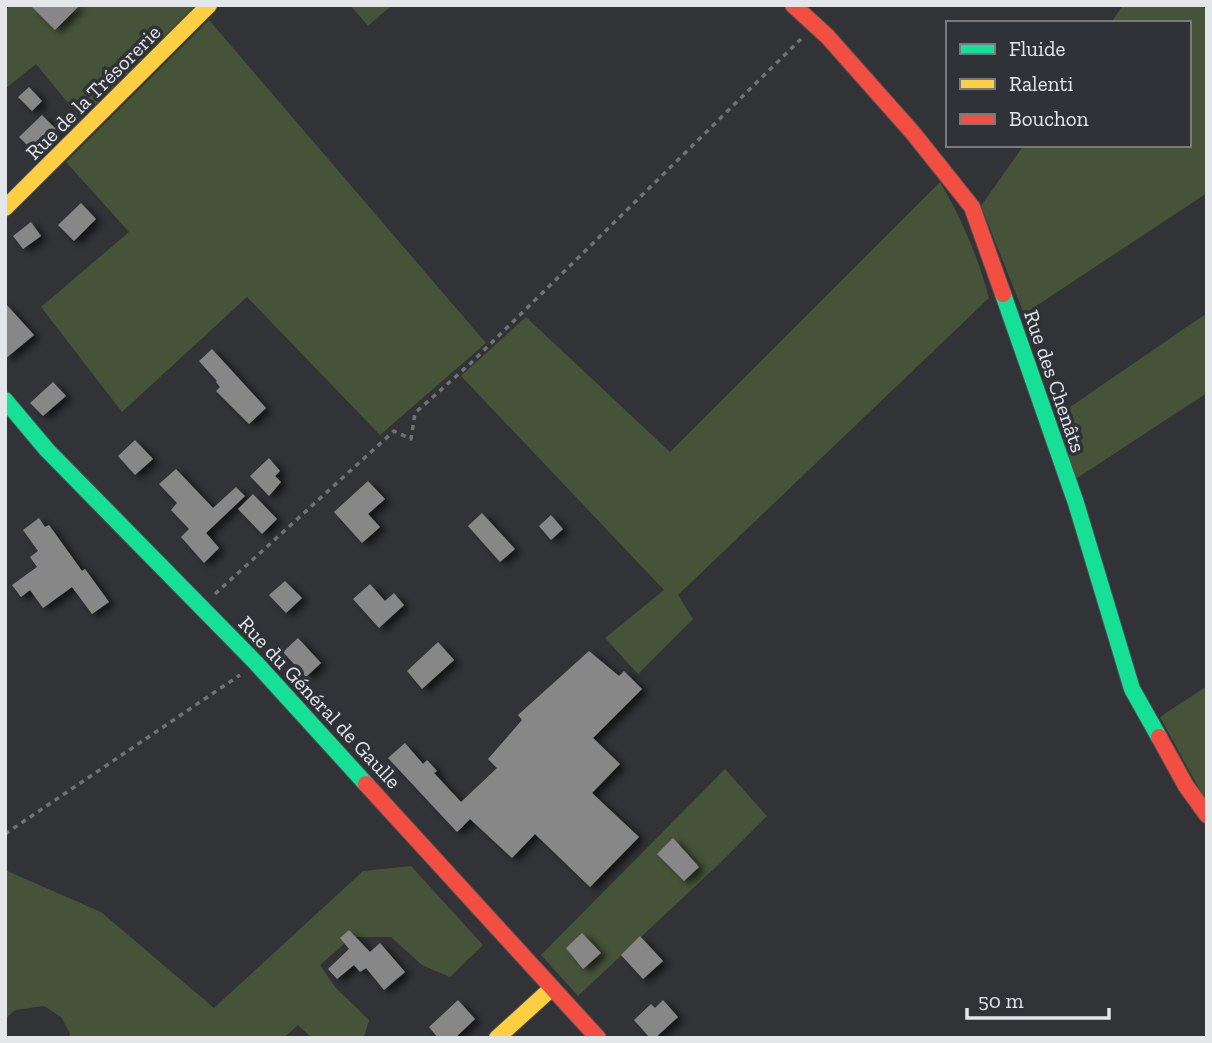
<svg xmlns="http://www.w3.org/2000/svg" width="1212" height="1043" font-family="'Zilla Slab',serif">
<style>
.green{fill:#465338}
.building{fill:#888788;filter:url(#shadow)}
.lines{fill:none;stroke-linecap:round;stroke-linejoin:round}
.fast-casing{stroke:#4e5053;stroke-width:18}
.slow-casing{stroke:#4e5053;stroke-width:18}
.jam-casing{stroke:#4e5053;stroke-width:18}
.path{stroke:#707173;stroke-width:3.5;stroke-dasharray:5 5;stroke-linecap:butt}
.fast{stroke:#16e098;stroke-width:16}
.slow{stroke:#ffcf43;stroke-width:16}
.jam{stroke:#f24e42;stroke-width:16}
.labels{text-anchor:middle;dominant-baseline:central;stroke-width:7;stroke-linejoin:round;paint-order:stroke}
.street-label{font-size:21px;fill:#e4e7ea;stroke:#2f3338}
</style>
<defs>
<filter id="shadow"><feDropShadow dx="6" dy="3.5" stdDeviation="3.5" flood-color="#0009"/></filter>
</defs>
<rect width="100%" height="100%" fill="#313336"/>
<!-- green -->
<g class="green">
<path d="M 5,5 L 196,5 L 81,119 L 36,64 L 5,89 Z"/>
<path d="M 350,5 L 392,5 L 368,26 Z"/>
<path d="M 1123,5 L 1207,5 L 1207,193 L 1024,314 L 981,206 L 1024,145 L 1189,145 L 1189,23 L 1111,23 Z"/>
<path d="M 209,20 L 486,343 L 380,435 L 247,297 L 122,412 L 41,307 L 129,232 L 66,162 Z"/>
<path d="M 940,182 C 962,219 978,257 989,298 L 678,595 L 693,619 L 638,674 L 605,638 L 664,590 L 461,376 L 526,317 L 670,452 Z"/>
<path d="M 1207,313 L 1207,393 L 1074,480 L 1057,416 Z"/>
<path d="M 1207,686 L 1207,803 L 1160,717 Z"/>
<path d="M 725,769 L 767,816 L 720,863 L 578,996 L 541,955 Z"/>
<path d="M 411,866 L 483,945 L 450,977 L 422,965 L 391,937 L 352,937 L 320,965 L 335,987 L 369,1020 L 364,1038 L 312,1038 L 298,1025 L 284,1038 L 68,1038 L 70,1034 L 61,1017 L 44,1006 L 15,1010 L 5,1019 L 5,870 L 101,912 L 214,1008 L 363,871 Z"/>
</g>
<!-- building -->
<g class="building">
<path d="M 30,5 L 80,5 L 55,30 Z"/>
<path d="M 29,87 L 42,101 L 32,111 L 18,97 Z"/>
<path d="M 42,115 L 56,129 L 44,140 L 48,144 L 37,155 L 19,137 Z"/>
<path d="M 81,203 L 96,219 L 74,241 L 58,225 Z"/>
<path d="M 31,222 L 41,236 L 23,249 L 13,236 Z"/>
<path d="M 5,303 L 34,335 L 5,359 Z"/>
<path d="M 212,349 L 266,408 L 249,424 L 216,391 L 220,387 L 216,382 L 217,381 L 199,361 Z"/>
<path d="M 53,382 L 66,396 L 43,416 L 30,403 Z"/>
<path d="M 135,440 L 153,459 L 135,475 L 118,456 Z"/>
<path d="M 269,458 L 280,471 L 275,476 L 281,482 L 269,496 L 250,476 Z"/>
<path d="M 176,469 L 213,508 L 236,487 L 245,496 L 206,533 L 219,548 L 204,563 L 181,537 L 189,529 L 171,510 L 177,503 L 159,484 Z"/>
<path d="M 368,481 L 385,499 L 368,514 L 380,527 L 362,543 L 334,512 Z"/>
<path d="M 253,494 L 277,519 L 262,534 L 238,509 Z"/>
<path d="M 482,513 L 515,549 L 500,562 L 468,526 Z"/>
<path d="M 551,515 L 563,529 L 551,540 L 539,526 Z"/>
<path d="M 39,518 L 45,527 L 49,525 L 82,571 L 85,569 L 109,602 L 92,614 L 72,587 L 43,608 L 30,590 L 21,597 L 12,585 L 37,567 L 30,557 L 38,551 L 23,530 Z"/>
<path d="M 285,581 L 302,598 L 286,613 L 269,595 Z"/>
<path d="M 370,584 L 385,601 L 394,593 L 404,605 L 379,628 L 353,599 Z"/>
<path d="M 298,638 L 321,663 L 306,677 L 283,652 Z"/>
<path d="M 438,642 L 454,660 L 422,689 L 407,671 Z"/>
<path d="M 589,651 L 619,676 L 624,671 L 642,689 L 593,738 L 620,764 L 592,793 L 639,837 L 590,887 L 535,834 L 512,858 L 470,819 L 457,832 L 388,758 L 405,743 L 423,764 L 427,760 L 437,771 L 434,773 L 461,802 L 497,768 L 488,759 L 522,720 L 518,715 Z"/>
<path d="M 673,838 L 699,867 L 684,881 L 657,854 Z"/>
<path d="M 349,930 L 370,952 L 380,943 L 405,972 L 384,990 L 366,968 L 360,972 L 354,965 L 337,979 L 328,969 L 349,949 L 340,938 Z"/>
<path d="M 582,933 L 601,953 L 583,969 L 566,948 Z"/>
<path d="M 640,936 L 663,961 L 643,979 L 621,955 Z"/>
<path d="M 458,1000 L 475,1019 L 455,1038 L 438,1038 L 429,1027 Z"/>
<path d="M 663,1000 L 678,1017 L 655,1038 L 650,1038 L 634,1020 L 651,1004 L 655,1008 Z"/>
</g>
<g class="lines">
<!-- fast casing -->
<g class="fast-casing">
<g id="fast">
<path d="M 1003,294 L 1076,503 L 1132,689 L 1159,737"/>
<path d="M 5,400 L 47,450 L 256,663 L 366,784"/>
</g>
</g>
<!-- slow casing -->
<g class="slow-casing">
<g id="slow">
<path d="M 5,208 L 209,5"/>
<path d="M 497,1038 L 552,988"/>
</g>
</g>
<!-- jam casing -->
<g class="jam-casing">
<g id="jam">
<path d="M 793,5 L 827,36 L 913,133 L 972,207 L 1003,294"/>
<path d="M 1159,737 L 1186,786 L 1207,815"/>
<path d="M 366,784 L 598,1038"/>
</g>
</g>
<!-- path -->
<g class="path">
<path d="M 215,594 L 394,431 L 411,439 L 415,413 L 472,362 L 801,39"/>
<path d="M 5,834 L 240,675"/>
</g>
<!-- fast -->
<use href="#fast" class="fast"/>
<!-- slow -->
<use href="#slow" class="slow"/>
<!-- jam -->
<use href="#jam" class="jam"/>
</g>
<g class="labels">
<!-- street labels -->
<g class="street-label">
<text transform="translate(93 92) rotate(-45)">Rue de la Trésorerie</text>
<text transform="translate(1055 381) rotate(71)">Rue des Chenâts</text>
<text transform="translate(320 702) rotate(47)">Rue du Général de Gaulle</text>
</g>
</g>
<!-- border -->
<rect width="1212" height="1043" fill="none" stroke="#e4e7ea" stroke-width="14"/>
<!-- legend -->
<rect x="946" y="21" width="245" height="126" fill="#2f3338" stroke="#777b7f" stroke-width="2"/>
<rect x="960" y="44" width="35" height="10" fill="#16e098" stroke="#777b7f" stroke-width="2"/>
<text x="1009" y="56" font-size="21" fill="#e4e7ea">Fluide</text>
<rect x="960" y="79" width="35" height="10" fill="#ffcf43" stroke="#777b7f" stroke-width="2"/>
<text x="1009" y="91" font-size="21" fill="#e4e7ea">Ralenti</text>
<rect x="960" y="114" width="35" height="10" fill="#f24e42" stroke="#777b7f" stroke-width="2"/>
<text x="1009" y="126" font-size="21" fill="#e4e7ea">Bouchon</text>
<!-- scale -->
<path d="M967 1008v10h142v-10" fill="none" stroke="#e4e7ea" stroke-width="3.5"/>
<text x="978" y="1008" font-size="21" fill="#e4e7ea" stroke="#2f3338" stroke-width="5" paint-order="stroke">50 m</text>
</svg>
